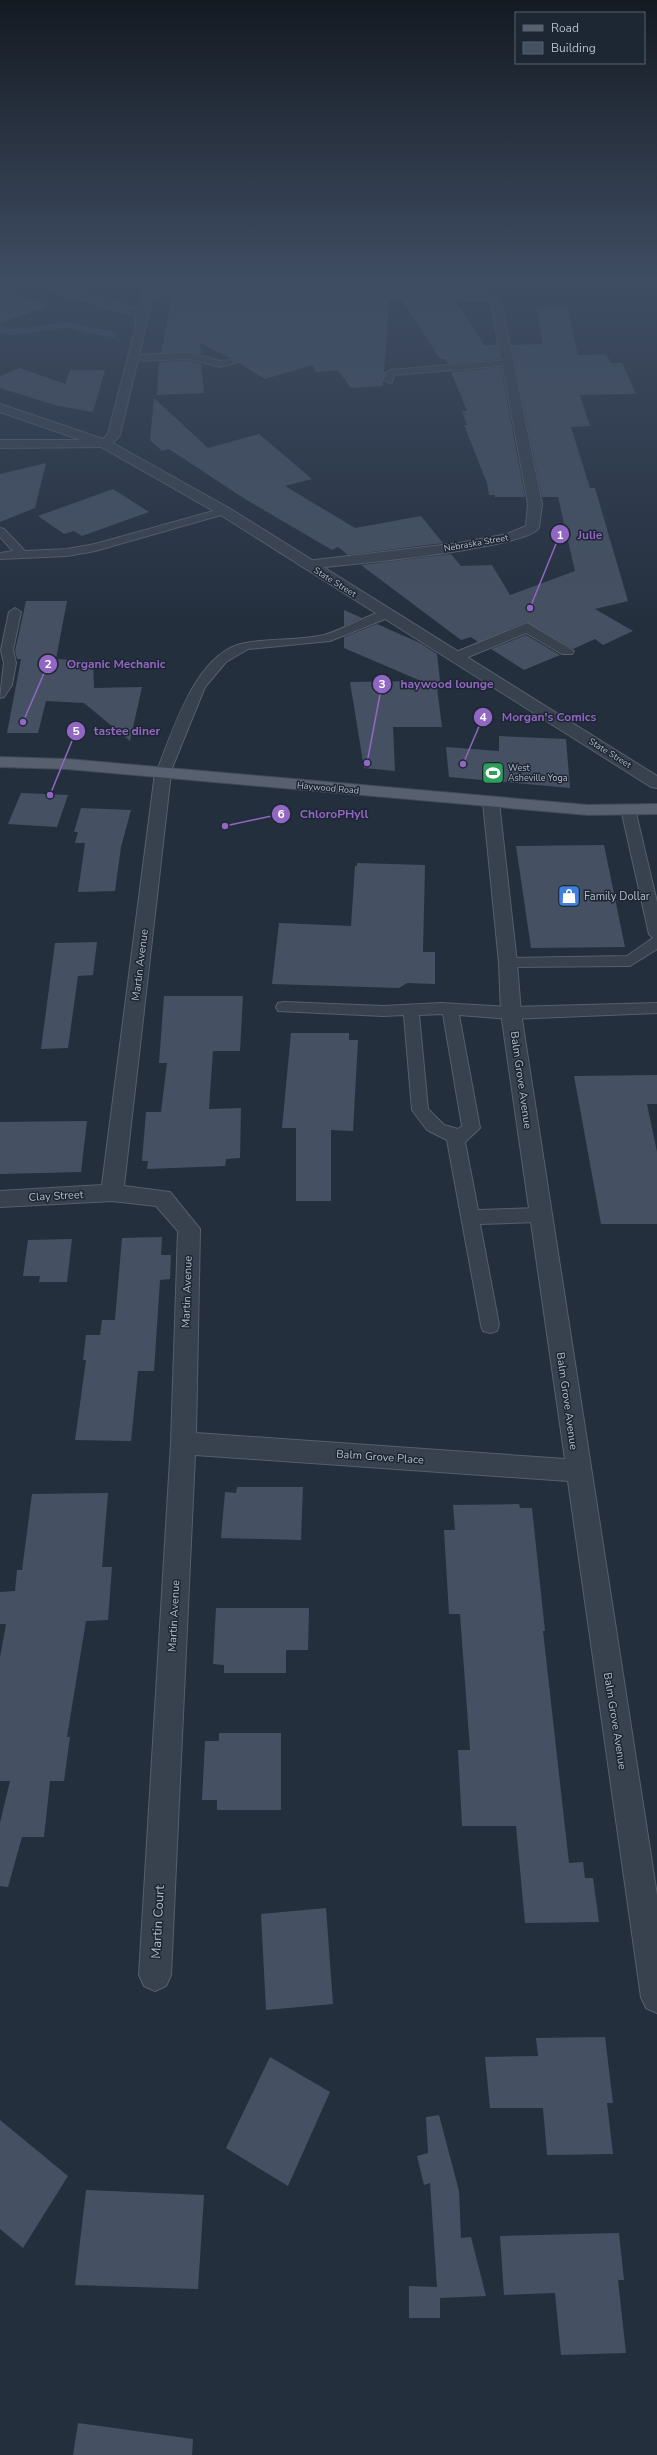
<svg xmlns="http://www.w3.org/2000/svg" width="657" height="2455" font-family="'Nunito Sans',sans-serif">
<style>
.lines{fill:none;stroke-linecap:round;stroke-linejoin:round}
.stream{stroke:#394c67;stroke-width:5.5}
.building{fill:#455162}
.service-casing{stroke:#565f6c;stroke-width:2}
.minor-casing{stroke:#565f6c;stroke-width:2}
.tertiary-casing{stroke:#565f6c;stroke-width:2}
.primary-casing{stroke:#414a57;stroke-width:2}
.service{fill:#38414e;fill-rule:evenodd}
.minor{fill:#38414e;fill-rule:evenodd}
.tertiary{fill:#38414e;fill-rule:evenodd}
.primary{fill:#56606e;fill-rule:evenodd}
.labels{text-anchor:middle;dominant-baseline:central;stroke-width:3;stroke-linejoin:round;paint-order:stroke}
.far-street-label{font-size:9px;fill:#b4bcc9;stroke:#1d2633}
.far-poi-label{font-size:9px;fill:#b4bcc9;stroke:#1d2633;text-anchor:start}
.poi-label{font-size:11px;fill:#b4bcc9;stroke:#1d2633;text-anchor:start}
.street-label{font-size:11px;fill:#b4bcc9;stroke:#1d2633}
.near-street-label{font-size:13px;fill:#b4bcc9;stroke:#1d2633}
.leader{fill:none;stroke:#9266c3;stroke-width:1.5}
.callout-dot{fill:#9266c3;stroke:#1d2633;stroke-width:1.5}
.mark-label{font-size:12px;text-anchor:middle;font-weight:bold;fill:#fff}
.callout-label{font-size:12px;text-anchor:middle;font-weight:bold;fill:#9266c3;stroke:#1d2633;stroke-width:3;stroke-linejoin:round;paint-order:stroke}
</style>
<rect width="100%" height="100%" fill="#242f3e"/>
<g class="lines">
<!-- stream -->
<path class="stream" d="M 0,330 L 13,332 L 67,325 L 114,335"/>
</g>
<!-- building -->
<g class="building">
<path d="M 266,280 L 434,280 L 435,283 L 444,282 L 449,290 L 395,290 L 390,282 L 389,290 L 265,289 Z"/>
<path d="M 0,286 L 49,306 L 0,323 Z"/>
<path d="M 172,297 L 389,300 L 383,386 L 351,388 L 338,370 L 316,372 L 313,365 L 265,379 L 232,359 L 200,343 L 201,354 L 189,352 L 161,353 Z"/>
<path d="M 402,300 L 456,301 L 484,345 L 497,345 L 500,359 L 448,364 L 446,359 L 440,359 Z"/>
<path d="M 536,307 L 567,307 L 578,355 L 606,354 L 611,363 L 622,363 L 636,394 L 580,395 L 590,426 L 571,427 L 590,488 L 595,488 L 628,601 L 595,609 L 633,631 L 603,645 L 595,639 L 573,649 L 526,622 L 478,642 L 471,637 L 461,640 L 361,565 L 451,554 L 461,566 L 492,565 L 510,595 L 575,571 L 558,497 L 542,497 L 511,345 L 543,344 Z"/>
<path d="M 189,361 L 201,364 L 204,393 L 157,395 L 159,362 Z"/>
<path d="M 501,367 L 525,497 L 495,497 L 495,495 L 489,495 L 487,483 L 464,425 L 467,425 L 462,411 L 467,411 L 451,372 Z"/>
<path d="M 20,368 L 65,384 L 70,370 L 105,370 L 93,412 L 58,406 L 0,388 L 0,376 Z"/>
<path d="M 154,398 L 208,448 L 259,434 L 312,479 L 285,486 L 355,528 L 421,516 L 443,543 L 348,555 L 338,547 L 332,550 L 245,499 L 169,449 L 162,451 L 150,440 Z"/>
<path d="M 46,463 L 35,508 L 0,522 L 0,474 Z"/>
<path d="M 113,489 L 149,512 L 82,536 L 74,531 L 64,534 L 38,516 Z"/>
<path d="M 26,601 L 67,601 L 56,659 L 93,661 L 94,688 L 142,687 L 130,741 L 84,703 L 46,701 L 38,733 L 7,733 L 21,659 L 17,659 L 15,651 Z"/>
<path d="M 344,610 L 362,618 L 344,626 Z"/>
<path d="M 377,624 L 420,643 L 437,654 L 441,690 L 437,688 L 442,727 L 393,727 L 395,771 L 364,768 L 350,682 L 421,681 L 344,648 L 344,637 Z"/>
<path d="M 526,635 L 560,655 L 524,670 L 491,649 Z"/>
<path d="M 499,736 L 566,739 L 570,788 L 449,777 L 446,747 L 499,751 Z"/>
<path d="M 21,793 L 68,795 L 57,827 L 8,824 Z"/>
<path d="M 81,808 L 131,810 L 121,847 L 115,891 L 78,892 L 85,843 L 75,843 L 78,832 L 74,832 Z"/>
<path d="M 604,845 L 625,947 L 531,948 L 516,846 Z"/>
<path d="M 357,863 L 425,865 L 423,952 L 435,952 L 435,984 L 407,983 L 399,988 L 272,984 L 279,923 L 351,926 L 355,866 L 357,866 Z"/>
<path d="M 97,942 L 93,975 L 78,976 L 68,1048 L 41,1049 L 55,943 Z"/>
<path d="M 164,996 L 243,996 L 240,1051 L 213,1051 L 209,1109 L 241,1108 L 240,1158 L 226,1159 L 225,1166 L 147,1169 L 148,1161 L 142,1161 L 146,1112 L 161,1112 L 167,1063 L 159,1063 Z"/>
<path d="M 291,1033 L 349,1033 L 349,1040 L 358,1040 L 353,1131 L 331,1130 L 331,1201 L 296,1201 L 296,1128 L 282,1128 Z"/>
<path d="M 657,1075 L 657,1104 L 647,1104 L 657,1152 L 657,1224 L 601,1224 L 574,1076 Z"/>
<path d="M 87,1121 L 81,1172 L 0,1174 L 0,1122 Z"/>
<path d="M 162,1237 L 161,1255 L 171,1255 L 170,1279 L 160,1280 L 154,1371 L 138,1371 L 131,1441 L 75,1440 L 86,1360 L 83,1360 L 86,1335 L 100,1335 L 102,1320 L 115,1320 L 122,1238 Z"/>
<path d="M 72,1239 L 67,1282 L 39,1282 L 40,1276 L 23,1276 L 28,1240 Z"/>
<path d="M 237,1487 L 303,1487 L 301,1540 L 221,1538 L 225,1492 L 236,1493 Z"/>
<path d="M 108,1493 L 102,1567 L 112,1567 L 108,1620 L 86,1621 L 67,1737 L 70,1737 L 64,1781 L 50,1781 L 44,1837 L 22,1837 L 8,1887 L 0,1886 L 0,1823 L 10,1781 L 0,1781 L 0,1657 L 6,1624 L 0,1624 L 0,1592 L 15,1591 L 17,1570 L 22,1570 L 32,1494 Z"/>
<path d="M 519,1504 L 520,1508 L 532,1508 L 545,1631 L 543,1631 L 569,1863 L 583,1862 L 585,1878 L 593,1878 L 599,1922 L 525,1923 L 516,1826 L 462,1826 L 458,1750 L 470,1750 L 460,1614 L 449,1614 L 444,1530 L 455,1530 L 453,1505 Z"/>
<path d="M 216,1608 L 309,1608 L 308,1650 L 286,1650 L 286,1673 L 224,1673 L 224,1665 L 213,1664 Z"/>
<path d="M 219,1733 L 281,1733 L 281,1810 L 217,1810 L 217,1800 L 202,1800 L 205,1741 L 219,1741 Z"/>
<path d="M 326,1908 L 333,2004 L 266,2010 L 261,1914 Z"/>
<path d="M 605,2037 L 613,2103 L 607,2103 L 613,2154 L 547,2155 L 543,2108 L 490,2108 L 485,2057 L 538,2056 L 536,2038 Z"/>
<path d="M 270,2057 L 330,2092 L 288,2186 L 226,2148 Z"/>
<path d="M 439,2115 L 459,2191 L 461,2238 L 471,2237 L 486,2296 L 440,2298 L 440,2318 L 409,2318 L 409,2286 L 437,2287 L 430,2183 L 424,2185 L 417,2156 L 428,2153 L 426,2117 Z"/>
<path d="M 0,2120 L 68,2176 L 23,2248 L 0,2229 Z"/>
<path d="M 86,2190 L 204,2195 L 198,2289 L 75,2285 Z"/>
<path d="M 619,2233 L 624,2280 L 618,2280 L 626,2353 L 561,2355 L 555,2293 L 504,2295 L 500,2236 Z"/>
<path d="M 78,2423 L 193,2439 L 192,2455 L 73,2455 Z"/>
</g>
<g class="lines">
<!-- service casing -->
<g class="service-casing">
<g id="service">
<path d="M 189,353 L 220,361 L 231,360 L 236,363 L 220,367 L 189,359 L 134,361 L 129,358 L 134,355 Z"/>
<path d="M 508,360 L 511,361 L 511,365 L 394,375 L 392,382 L 389,383 L 384,380 L 385,373 L 390,370 Z"/>
<path d="M 224,508 L 228,509 L 228,513 L 95,551 L 67,556 L 0,559 L 0,553 L 13,551 L 0,537 L 0,528 L 4,529 L 25,551 L 67,549 L 95,544 Z"/>
<path d="M 15,608 L 21,612 L 13,650 L 16,663 L 12,685 L 4,697 L 0,698 L 4,663 L 1,650 L 9,612 Z"/>
<path d="M 386,610 L 390,611 L 392,614 L 390,617 L 330,641 L 248,649 L 226,662 L 205,687 L 170,773 L 168,776 L 158,776 L 156,773 C 173,732 195,652 245,643 C 271,638 298,641 324,635 C 345,629 365,616 386,610 Z"/>
<path d="M 628,805 L 635,809 L 657,902 L 657,949 L 630,966 L 503,967 L 500,963 L 503,959 L 508,958 L 627,956 L 653,938 L 649,934 L 621,809 Z"/>
<path d="M 284,1002 L 383,1006 L 441,1003 L 511,1007 L 657,1003 L 657,1013 L 511,1019 L 459,1015 L 480,1128 L 465,1142 L 478,1210 L 541,1208 L 547,1210 L 550,1215 L 547,1220 L 541,1222 L 480,1224 L 499,1325 L 497,1331 L 490,1333 L 483,1331 L 481,1325 L 447,1140 L 427,1130 L 412,1110 L 404,1015 L 383,1016 L 278,1011 L 276,1007 L 278,1003 ZM 443,1014 L 462,1126 L 458,1129 L 444,1125 L 428,1109 L 419,1015 Z"/>
</g>
</g>
<!-- minor casing -->
<g class="minor-casing">
<g id="minor">
<path d="M 22,280 L 38,280 L 138,309 L 148,280 L 158,280 L 155,289 L 458,292 L 456,280 L 466,280 L 469,292 L 493,295 L 501,301 L 542,504 L 539,528 C 523,550 341,565 306,569 L 299,565 L 306,561 L 459,543 L 507,534 L 526,526 L 528,504 L 491,303 L 487,300 L 153,295 L 120,435 L 109,447 L 0,448 L 0,440 L 102,440 L 108,434 L 135,330 L 136,316 L 23,282 Z"/>
<path d="M 527,623 L 574,651 L 572,654 L 562,654 L 526,633 L 461,660 L 451,660 L 448,657 L 451,654 Z"/>
<path d="M 163,768 L 169,770 L 171,773 L 124,1186 L 170,1192 L 200,1229 L 196,1433 L 565,1459 L 501,1013 L 499,963 L 483,802 L 485,798 L 497,798 L 499,802 L 517,963 L 521,1013 L 657,1895 L 657,2013 L 646,2008 L 641,1997 L 568,1481 L 195,1455 L 171,1975 L 166,1986 L 155,1991 L 144,1986 L 139,1975 L 171,1443 L 178,1231 L 156,1206 L 112,1201 L 0,1207 L 0,1191 L 102,1185 L 155,773 L 157,770 Z"/>
</g>
</g>
<!-- tertiary casing -->
<g class="tertiary-casing">
<path id="tertiary" d="M 0,404 L 109,441 L 229,508 L 657,776 L 657,788 L 651,787 L 219,514 L 101,447 L 0,412 Z"/>
</g>
<!-- primary casing -->
<g class="primary-casing">
<path id="primary" d="M 0,757 L 67,759 L 588,805 L 657,804 L 657,814 L 588,815 L 67,769 L 0,767 Z"/>
</g>
<!-- service -->
<use href="#service" class="service"/>
<!-- minor -->
<use href="#minor" class="minor"/>
<!-- tertiary -->
<use href="#tertiary" class="tertiary"/>
<!-- primary -->
<use href="#primary" class="primary"/>
</g>
<!-- sky -->
<linearGradient id="sky" x2="0" y2="1"><stop stop-color="#141a22"/><stop offset="0.45" stop-color="#3f4d63"/><stop offset="1" stop-color="#3f4d63" stop-opacity="0"/></linearGradient>
<rect width="657" height="624" fill="url(#sky)"/>
<!-- icons -->
<defs>
<g id="stadium-square" transform="scale(1.15)"><rect x="-9" y="-9" width="18" height="18" rx="4" fill="#2e9e5b" stroke="#1d2633"/><path d="M0-5a6.5 5 0 1 0 0 10a6.5 5 0 1 0 0-10ZM-3.5-1.8h7v3.6h-7Z" fill="#fff"/></g>
<g id="shop-square" transform="scale(1.15)"><rect x="-9" y="-9" width="18" height="18" rx="4" fill="#3f7fe0" stroke="#1d2633"/><path d="M-5-2.5h2.3a2.7 3.5 0 0 1 5.4 0H5L5.5 6h-11ZM-1.5-2.5h3a1.5 2.3 0 0 0-3 0Z" fill="#fff"/></g>
</defs>
<g fill-rule="evenodd">
<use href="#stadium-square" x="493" y="773"/>
<use href="#shop-square" x="569" y="896"/>
</g>
<g class="labels">
<!-- far-street labels -->
<g class="far-street-label">
<text transform="translate(476 543) rotate(-10)">Nebraska Street</text>
<text transform="translate(335 582) rotate(32)">State Street</text>
<text transform="translate(610 753) rotate(32)">State Street</text>
<text transform="translate(328 788) rotate(5)">Haywood Road</text>
</g>
<!-- far-poi labels -->
<g class="far-poi-label">
<text x="508" y="768">West<tspan x="508" dy="10">Asheville Yoga</tspan></text>
</g>
<!-- poi labels -->
<g class="poi-label">
<text x="584" y="896">Family Dollar</text>
</g>
<!-- street labels -->
<g class="street-label">
<text transform="translate(140 965) rotate(-83)">Martin Avenue</text>
<text transform="translate(521 1080) rotate(82)">Balm Grove Avenue</text>
<text transform="translate(56 1196) rotate(-3)">Clay Street</text>
<text transform="translate(187 1292) rotate(-88)">Martin Avenue</text>
<text transform="translate(567 1401) rotate(82)">Balm Grove Avenue</text>
<text transform="translate(380 1457) rotate(4)">Balm Grove Place</text>
<text transform="translate(174 1616) rotate(-87)">Martin Avenue</text>
<text transform="translate(615 1721) rotate(81)">Balm Grove Avenue</text>
</g>
<!-- near-street labels -->
<g class="near-street-label">
<text transform="translate(158 1922) rotate(-87)">Martin Court</text>
</g>
</g>
<!-- callouts -->
<path class="leader" d="M530 608L560 534M23 722L48 664M367 763L382 684M463 764L483 717M50 795L76 731M225 826L281 814"/>
<g class="callout-dot">
<circle cx="530" cy="608" r="4"/>
<circle cx="23" cy="722" r="4"/>
<circle cx="367" cy="763" r="4"/>
<circle cx="463" cy="764" r="4"/>
<circle cx="50" cy="795" r="4"/>
<circle cx="225" cy="826" r="4"/>
<circle cx="560" cy="534" r="10"/>
<circle cx="48" cy="664" r="10"/>
<circle cx="382" cy="684" r="10"/>
<circle cx="483" cy="717" r="10"/>
<circle cx="76" cy="731" r="10"/>
<circle cx="281" cy="814" r="10"/>
</g>
<g class="mark-label">
<text x="560" y="539">1</text>
<text x="48" y="668">2</text>
<text x="382" y="688">3</text>
<text x="483" y="721">4</text>
<text x="76" y="735">5</text>
<text x="281" y="818">6</text>
</g>
<g class="callout-label">
<text x="590" y="539">Julie</text>
<text x="116" y="668">Organic Mechanic</text>
<text x="447" y="688">haywood lounge</text>
<text x="549" y="721">Morgan's Comics</text>
<text x="127" y="735">tastee diner</text>
<text x="334" y="818">ChloroPHyll</text>
</g>
<!-- legend -->
<rect x="515" y="12" width="130" height="52" fill="#1d2633" stroke="#59626f"/>
<rect x="523" y="25" width="20" height="6" fill="#56606e" stroke="#59626f"/>
<text x="551" y="32" font-size="12" fill="#b4bcc9">Road</text>
<rect x="523" y="42" width="20" height="12" fill="#455162" stroke="#59626f"/>
<text x="551" y="52" font-size="12" fill="#b4bcc9">Building</text>
</svg>
